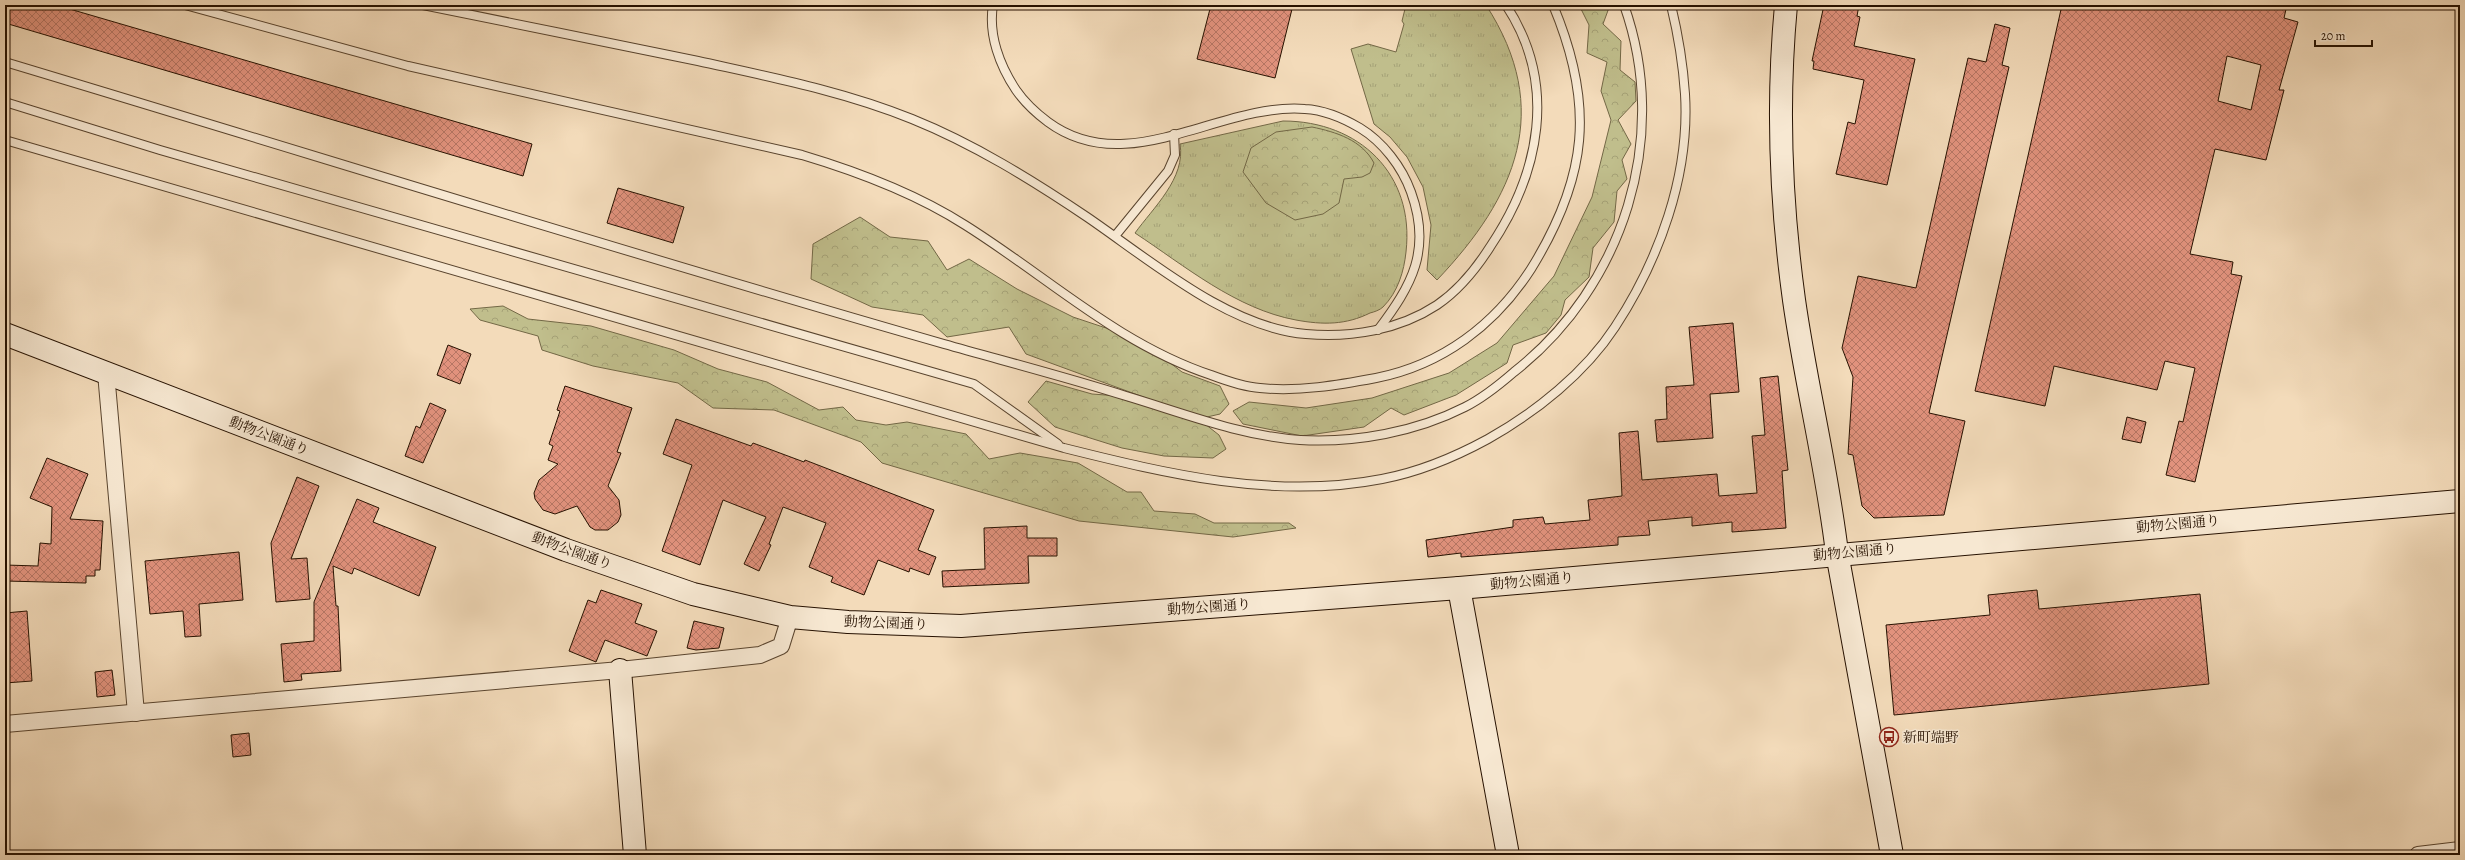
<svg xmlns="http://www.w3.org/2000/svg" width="2465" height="860" font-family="Alegreya,'Noto Serif JP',serif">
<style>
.grass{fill:url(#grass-tufts);stroke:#736846}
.forest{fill:url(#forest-crowns);stroke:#736846}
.building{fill:url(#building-cross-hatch);stroke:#261100;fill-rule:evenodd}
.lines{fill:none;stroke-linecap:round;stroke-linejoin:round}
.lane-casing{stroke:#59442e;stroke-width:10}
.street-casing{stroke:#59442e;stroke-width:18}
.secondary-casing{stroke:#261100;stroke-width:24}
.lane{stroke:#f7e8d2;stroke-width:8}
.street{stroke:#f7e8d2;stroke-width:16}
.secondary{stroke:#f7e8d2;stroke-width:22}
.labels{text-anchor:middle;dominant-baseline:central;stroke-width:3;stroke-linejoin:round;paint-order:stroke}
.street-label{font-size:14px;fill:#261100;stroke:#f7e8d2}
.poi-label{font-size:14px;fill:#261100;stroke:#f7e8d2;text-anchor:start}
</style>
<defs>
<pattern id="grass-tufts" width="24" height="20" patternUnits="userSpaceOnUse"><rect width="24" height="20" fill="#c0be8c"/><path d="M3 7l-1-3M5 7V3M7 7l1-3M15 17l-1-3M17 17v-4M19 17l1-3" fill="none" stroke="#a5a277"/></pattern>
<pattern id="forest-crowns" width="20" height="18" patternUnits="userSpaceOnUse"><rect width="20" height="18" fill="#c0be8c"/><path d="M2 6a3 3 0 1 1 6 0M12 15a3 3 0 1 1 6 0" fill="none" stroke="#a5a277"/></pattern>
<pattern id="building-cross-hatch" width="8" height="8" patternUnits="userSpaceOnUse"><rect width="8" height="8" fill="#e1927d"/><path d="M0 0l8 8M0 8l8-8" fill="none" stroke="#b67664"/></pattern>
</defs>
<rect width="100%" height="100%" fill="#f3dbba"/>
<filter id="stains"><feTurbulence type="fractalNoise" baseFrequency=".005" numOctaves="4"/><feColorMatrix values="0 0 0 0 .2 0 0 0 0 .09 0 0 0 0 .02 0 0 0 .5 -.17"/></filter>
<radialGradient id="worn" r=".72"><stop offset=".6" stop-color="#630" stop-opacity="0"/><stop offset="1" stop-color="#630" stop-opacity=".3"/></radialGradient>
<!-- grass -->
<g class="grass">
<path d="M 1406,5 L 1486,5 C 1554,110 1516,197 1437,280 L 1427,270 L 1431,225 L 1423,187 L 1407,157 L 1390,137 L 1374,124 L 1351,49 L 1368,44 L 1396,52 L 1404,24 L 1402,21 Z"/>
<path d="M 1283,121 C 1359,121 1415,174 1406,252 C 1404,271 1398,292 1383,307 C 1380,310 1374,312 1370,313 C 1346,325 1323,325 1296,320 C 1236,309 1185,266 1135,233 C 1153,208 1186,178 1180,144 Z"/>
</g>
<!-- forest -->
<g class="forest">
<path d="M 1579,5 L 1610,5 L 1603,24 L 1621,41 L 1620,70 L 1635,82 L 1636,101 L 1618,120 L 1631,144 L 1622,160 L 1627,179 L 1617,191 L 1614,222 L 1593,248 L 1589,277 L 1565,300 L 1561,315 L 1546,333 L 1513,345 L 1507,363 L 1456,395 L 1404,415 L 1391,408 L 1364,427 L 1302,436 L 1243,424 L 1233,411 L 1249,402 L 1306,408 L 1372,398 L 1449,373 L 1497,343 L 1554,276 L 1592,197 L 1611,120 L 1601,91 L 1607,62 L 1587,53 L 1589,25 Z"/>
<path d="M 1312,127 C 1336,132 1362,140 1374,163 L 1370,173 L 1362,177 L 1344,179 L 1339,203 L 1323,214 L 1295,220 L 1266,203 L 1243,172 L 1251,148 L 1276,132 Z"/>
<path d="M 860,217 L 890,237 L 928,241 L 947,270 L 969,259 L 1017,289 L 1073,317 L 1139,339 L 1182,372 L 1220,386 L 1229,404 L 1220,414 L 1207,417 L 1205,424 L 1219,435 L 1226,449 L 1213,458 L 1164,456 L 1122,448 L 1055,427 L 1028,402 L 1046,381 L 1092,394 L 1146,398 L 1026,354 L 1009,327 L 947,337 L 923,315 L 872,307 L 811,279 L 813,244 Z"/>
<path d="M 503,306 L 528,319 L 591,326 L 674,350 L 718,369 L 767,382 L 819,410 L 843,407 L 856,420 L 886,425 L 907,422 L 966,434 L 989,459 L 1020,453 L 1078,463 L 1127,492 L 1141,492 L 1154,511 L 1195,514 L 1214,523 L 1289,523 L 1296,528 L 1233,537 L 1079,521 L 882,463 L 861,442 L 774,410 L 713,408 L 678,383 L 593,366 L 542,350 L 538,336 L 480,320 L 470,309 Z"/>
</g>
<!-- building -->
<g class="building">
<path d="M 5,5 L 56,5 L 532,144 L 523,176 L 5,23 Z"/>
<path d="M 1211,5 L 1293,5 L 1275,78 L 1197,59 Z"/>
<path d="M 1824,5 L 1859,5 L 1857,16 L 1860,17 L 1854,46 L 1915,59 L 1887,185 L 1836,174 L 1848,122 L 1855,124 L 1864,80 L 1813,69 L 1814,61 L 1812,61 Z"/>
<path d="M 2062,5 L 2287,5 L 2284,18 L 2298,22 L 2279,90 L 2284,90 L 2266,160 L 2215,149 L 2190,254 L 2233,262 L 2231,274 L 2242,276 L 2195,482 L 2166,475 L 2179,421 L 2183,422 L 2195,368 L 2165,361 L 2157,390 L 2054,366 L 2045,406 L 1975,391 ZM 2227,56 L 2261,65 L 2251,110 L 2218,101 Z"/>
<path d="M 1995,24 L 2010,28 L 2002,65 L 2009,67 L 1929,413 L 1965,421 L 1944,515 L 1874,518 L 1862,506 L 1853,455 L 1848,454 L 1853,377 L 1842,348 L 1858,276 L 1916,288 L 1968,58 L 1986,62 Z"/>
<path d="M 618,188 L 684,207 L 673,243 L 607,223 Z"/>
<path d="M 1733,323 L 1739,392 L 1710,394 L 1713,438 L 1657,442 L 1655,420 L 1667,419 L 1666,387 L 1694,385 L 1689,327 Z"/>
<path d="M 448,345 L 471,354 L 460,384 L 437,375 Z"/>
<path d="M 1778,376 L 1788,470 L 1782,471 L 1786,528 L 1732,532 L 1732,522 L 1692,526 L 1692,517 L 1648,521 L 1650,535 L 1618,537 L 1618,545 L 1461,557 L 1461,553 L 1428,557 L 1426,540 L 1513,527 L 1513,520 L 1543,517 L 1545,524 L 1590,520 L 1588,500 L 1622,496 L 1619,433 L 1638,431 L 1642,480 L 1717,474 L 1719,496 L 1757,493 L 1752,436 L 1765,435 L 1760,378 Z"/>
<path d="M 565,386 L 632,408 L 617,452 L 621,453 L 608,486 L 619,500 L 621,515 L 618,522 L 608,530 L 595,530 L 590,527 L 577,506 L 555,514 L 543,510 L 535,499 L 534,493 L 539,480 L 558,464 L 548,460 L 553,446 L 549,444 L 560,411 L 557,410 Z"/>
<path d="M 430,403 L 446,410 L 423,463 L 405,456 L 416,426 L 420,428 Z"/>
<path d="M 2127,417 L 2146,422 L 2141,443 L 2122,439 Z"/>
<path d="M 676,419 L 751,446 L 753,443 L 804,462 L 805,460 L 934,510 L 918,550 L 936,557 L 929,575 L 910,568 L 909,572 L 878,560 L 864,595 L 831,582 L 833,577 L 809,567 L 826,523 L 783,507 L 769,544 L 771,545 L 759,571 L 744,564 L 766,517 L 723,500 L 700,565 L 662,551 L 692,465 L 663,454 Z"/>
<path d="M 47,458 L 88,474 L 70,519 L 103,521 L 100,570 L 95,570 L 95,576 L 86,576 L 86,583 L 5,581 L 5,565 L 38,566 L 40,543 L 51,544 L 52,507 L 30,498 Z"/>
<path d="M 297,477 L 319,486 L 291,559 L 307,558 L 310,599 L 276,602 L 271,543 Z"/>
<path d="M 357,499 L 379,508 L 373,522 L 436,547 L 419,596 L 354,568 L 352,574 L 333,566 L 336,606 L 338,606 L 341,671 L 301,674 L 302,680 L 284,682 L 281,644 L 314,641 L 314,602 Z"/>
<path d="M 1027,526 L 1027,538 L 1057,538 L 1057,556 L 1028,556 L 1029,583 L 943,587 L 942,571 L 985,569 L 984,528 Z"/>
<path d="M 239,552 L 243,600 L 199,604 L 201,636 L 185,637 L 183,611 L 150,614 L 145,561 Z"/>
<path d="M 601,590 L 642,604 L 635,623 L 657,631 L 647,656 L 605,640 L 596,662 L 569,651 L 588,600 L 596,603 Z"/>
<path d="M 2037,590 L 2039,609 L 2200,594 L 2209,684 L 1894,715 L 1886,625 L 1990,615 L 1988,595 Z"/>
<path d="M 27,611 L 32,681 L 5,683 L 5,613 Z"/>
<path d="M 694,621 L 724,628 L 719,648 L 696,650 L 687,648 Z"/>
<path d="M 112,670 L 115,695 L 97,697 L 95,672 Z"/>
<path d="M 249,733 L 251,755 L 233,757 L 231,735 Z"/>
</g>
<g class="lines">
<!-- lane casing -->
<g class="lane-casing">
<g id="lane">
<path d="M 185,5 L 408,66 L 802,155 C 859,172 915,193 965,225 C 1048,277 1118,344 1211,375 C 1227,381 1244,387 1260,388 C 1298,392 1339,385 1376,378 C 1442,365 1495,325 1531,269 C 1588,177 1595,105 1553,5"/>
<path d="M 423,5 C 515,24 606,42 698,61 C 770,77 843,91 912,119 C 974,144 1032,180 1087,217 C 1150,260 1229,328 1306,334 C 1351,338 1399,330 1437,305 C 1459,290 1476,269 1490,247 C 1540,173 1558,84 1506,5"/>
<path d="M 993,5 C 988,35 1000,66 1016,90 C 1025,103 1036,113 1048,122 C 1128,181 1220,102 1305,109 C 1325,110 1343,118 1360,128 C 1383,142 1402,167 1411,192 C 1432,250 1412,285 1378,330"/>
<path d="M 5,62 C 318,156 629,254 944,344 C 1004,361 1066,377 1126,396 C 1183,413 1241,436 1300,440 C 1356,443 1416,432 1465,407 C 1483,398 1499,385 1514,372 C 1624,286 1671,137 1624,5"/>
<path d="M 5,102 L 160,150 L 974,384 L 1058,444"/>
<path d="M 5,140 L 1064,448 C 1168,474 1275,500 1382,479 C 1419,472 1455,457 1488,439 C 1536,412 1585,373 1615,327 C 1659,260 1690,175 1685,94 C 1683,64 1678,34 1671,5"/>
<path d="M 1115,236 L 1168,171 L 1175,155 L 1174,134"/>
</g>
</g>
<!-- street casing -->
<g class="street-casing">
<g id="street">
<path d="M 106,373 L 136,713"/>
<path d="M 5,724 L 620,670 L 760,655 L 781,646 L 790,617"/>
<path d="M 2418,855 L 2460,850"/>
</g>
</g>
<!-- secondary casing -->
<g class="secondary-casing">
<g id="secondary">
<path d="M 1786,5 C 1777,101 1781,205 1794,300 C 1806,385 1827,468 1837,553 L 1892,855"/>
<path d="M 5,334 L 566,550 L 693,594 L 790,617 L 848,622 L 961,626 L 1459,588 L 2460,501"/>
<path d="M 1459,588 L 1508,855"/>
<path d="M 620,670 L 635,855"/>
</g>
</g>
<!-- lane -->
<use href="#lane" class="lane"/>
<!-- street -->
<use href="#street" class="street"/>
<!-- secondary -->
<use href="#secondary" class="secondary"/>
</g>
<!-- icons -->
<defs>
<g id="bus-ring" transform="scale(1)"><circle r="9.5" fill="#f7e8d2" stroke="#8f2418" stroke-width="1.5"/><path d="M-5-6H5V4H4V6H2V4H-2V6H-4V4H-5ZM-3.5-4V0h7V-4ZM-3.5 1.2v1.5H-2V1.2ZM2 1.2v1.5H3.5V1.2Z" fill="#8f2418"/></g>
</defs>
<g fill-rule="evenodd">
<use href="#bus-ring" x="1889" y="737"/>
</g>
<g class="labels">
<!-- street labels -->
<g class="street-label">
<text transform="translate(269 436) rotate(21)">動物公園通り</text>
<text transform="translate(2178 524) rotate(-5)">動物公園通り</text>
<text transform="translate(572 551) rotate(20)">動物公園通り</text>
<text transform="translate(1855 552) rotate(-5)">動物公園通り</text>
<text transform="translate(1532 581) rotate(-5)">動物公園通り</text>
<text transform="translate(1209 607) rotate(-4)">動物公園通り</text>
<text transform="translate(886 623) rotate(2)">動物公園通り</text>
</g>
<!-- poi labels -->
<g class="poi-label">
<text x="1903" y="737">新町端野</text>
</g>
</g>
<!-- margin -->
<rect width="2465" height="860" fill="none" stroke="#f3dbba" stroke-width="20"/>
<rect x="6" y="6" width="2453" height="848" fill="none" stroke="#261100" stroke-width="2"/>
<rect x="10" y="10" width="2445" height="840" fill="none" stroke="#261100"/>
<!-- scale -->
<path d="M2315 40v6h57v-6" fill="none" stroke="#261100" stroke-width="2"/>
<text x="2321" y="40" font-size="12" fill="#261100" stroke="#f7e8d2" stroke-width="3" paint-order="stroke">20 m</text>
<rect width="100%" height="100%" filter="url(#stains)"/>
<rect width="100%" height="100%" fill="url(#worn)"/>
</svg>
